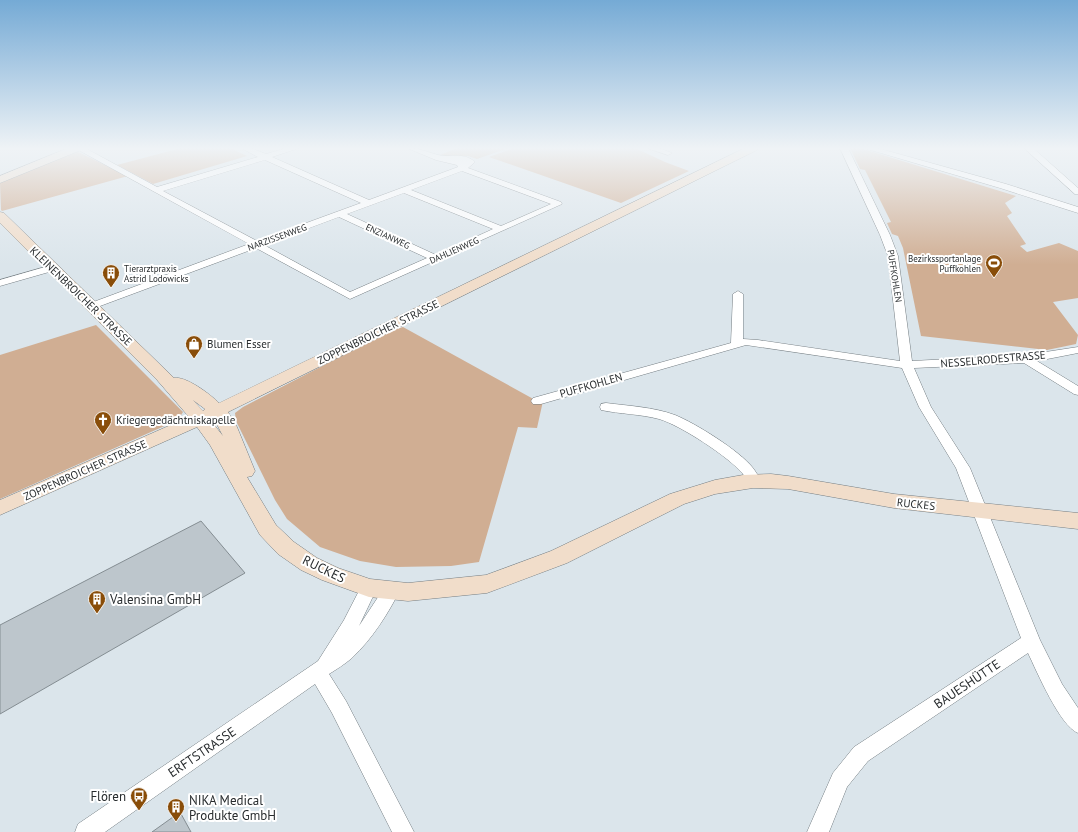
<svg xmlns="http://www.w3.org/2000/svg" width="1078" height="832" font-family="'PT Sans',sans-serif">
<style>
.green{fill:#d0ae93}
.building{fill:#bdc6cc;stroke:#848d92}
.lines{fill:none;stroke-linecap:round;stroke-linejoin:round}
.street-casing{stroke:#757e83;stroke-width:1}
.secondary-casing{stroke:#757e83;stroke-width:1}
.street{fill:#fff;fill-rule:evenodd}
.secondary{fill:#f1ddca;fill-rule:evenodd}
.labels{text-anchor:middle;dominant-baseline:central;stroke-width:4;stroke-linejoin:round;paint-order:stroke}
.far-street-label{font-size:9px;fill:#282c2e;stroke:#fff}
.far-poi-label{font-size:9px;fill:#282c2e;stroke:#fff;text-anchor:end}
.street-label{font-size:11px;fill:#282c2e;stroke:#fff}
.poi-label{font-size:11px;fill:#282c2e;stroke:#fff;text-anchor:start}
.near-street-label{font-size:13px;fill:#282c2e;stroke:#fff}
.near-poi-label{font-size:13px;fill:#282c2e;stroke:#fff;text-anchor:start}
</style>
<rect width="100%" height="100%" fill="#dbe5eb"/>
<!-- green -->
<g class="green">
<path d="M 181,148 L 230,148 L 247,156 L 153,184 L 117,165 Z"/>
<path d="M 457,148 L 508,148 L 477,159 L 468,156 L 446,157 L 440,155 Z"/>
<path d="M 514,148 L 635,148 L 665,162 L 689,171 L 621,203 L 489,157 Z"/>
<path d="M 850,148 L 860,148 L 1016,196 L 1005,203 L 1012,213 L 1007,216 L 1026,244 L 1020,246 L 1027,252 L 1059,243 L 1078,251 L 1078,298 L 1053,302 L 1078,335 L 1076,344 L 1047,350 L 921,336 L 903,248 L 898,236 L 892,234 L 887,223 L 891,222 L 865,170 L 860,169 Z"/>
<path d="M 76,151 L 128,176 L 2,211 L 1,210 L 0,183 Z"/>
<path d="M 96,325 L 183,412 L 178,420 L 0,499 L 0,355 Z"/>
<path d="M 403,327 L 537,401 L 543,401 L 537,428 L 518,427 L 479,562 L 451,566 L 396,567 L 360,561 L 320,547 L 287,519 L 275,500 L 236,421 L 235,413 L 243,407 L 390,331 Z"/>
</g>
<!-- building -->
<g class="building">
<path d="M 201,521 L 245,573 L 0,714 L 0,625 Z"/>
<path d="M 180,812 L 191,832 L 152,832 Z"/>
</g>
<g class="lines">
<!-- street casing -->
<g class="street-casing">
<g id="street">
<path d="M 75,148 L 85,148 L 157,187 L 258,157 L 241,148 L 251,148 L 266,154 L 287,148 L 299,148 L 272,157 L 369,200 L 458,167 L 457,165 L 436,160 L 407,148 C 419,148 427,152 438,155 C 451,158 464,152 475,162 L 468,168 L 561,202 L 562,204 L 350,299 L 256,248 L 92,309 L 87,306 L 88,304 L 249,244 ZM 265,160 L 361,203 L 257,241 L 163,191 ZM 462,171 L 551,204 L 501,226 L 411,190 ZM 404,193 L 493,229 L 436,255 L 347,214 ZM 339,217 L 427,258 L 350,292 L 264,245 Z"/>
<path d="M 647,148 L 659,148 L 672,153 L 668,155 Z"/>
<path d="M 840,148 L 848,148 L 890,235 L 898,256 L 912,361 L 1026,355 L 1078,347 L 1078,353 L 1037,361 L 1078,386 L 1078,395 L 1074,394 L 1024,363 L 914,368 L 931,407 L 970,468 L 1040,640 L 1062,684 L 1078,708 L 1078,733 C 1060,726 1037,672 1028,653 L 868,761 L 847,787 L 829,832 L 807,832 L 833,773 L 854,747 L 1021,638 L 956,468 L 919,407 L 902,368 L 746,345 L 541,404 L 533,404 L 531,401 L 533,398 L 731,343 L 733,294 L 738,291 L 743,294 L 743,339 L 758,340 L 900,361 L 888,256 L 880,235 Z"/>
<path d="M 864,148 L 877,148 L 1006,184 L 1078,207 L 1078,213 L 1000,188 Z"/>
<path d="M 1024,148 L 1033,148 L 1078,188 L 1078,194 L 1075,194 Z"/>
<path d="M 52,265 L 56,266 L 57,268 L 56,270 L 0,286 L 0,280 Z"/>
<path d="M 606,403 C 629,406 653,407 675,415 C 695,423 740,451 753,468 C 756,472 759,477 761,481 L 759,484 L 754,486 L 749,484 C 747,481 745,477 743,474 C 729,457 680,425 659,419 C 640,414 620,414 601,410 L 600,407 L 601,404 Z"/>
<path d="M 369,581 L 375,583 L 377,588 L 359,626 L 386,585 L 392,583 L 398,585 L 400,590 C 388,614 372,639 352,658 C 345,664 337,669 329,674 L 346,701 L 414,832 L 392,832 L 332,713 L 315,684 L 105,832 L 75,832 L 78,824 L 318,661 L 344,620 L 363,583 Z"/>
</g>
</g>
<!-- secondary casing -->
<g class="secondary-casing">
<g id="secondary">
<path d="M 68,148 L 82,148 L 81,150 L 0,183 L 0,176 Z"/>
<path d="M 745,148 L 758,148 L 757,150 L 228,412 L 237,427 L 255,471 L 252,476 L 247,477 L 276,525 L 294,542 L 317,558 L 338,568 L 370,579 L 408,583 L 486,575 L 551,551 L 670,494 L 715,480 L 743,475 L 771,474 L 788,476 L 894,494 L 1078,513 L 1078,529 L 894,508 L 788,489 L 753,488 L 715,494 L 684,504 L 567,563 L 487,593 L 408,601 L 369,597 L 322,580 L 301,570 L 278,554 L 260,535 L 210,445 L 197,427 L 0,515 L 0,500 L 189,417 L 157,380 L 0,223 L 0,212 L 4,213 L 174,378 C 186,376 210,394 219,403 ZM 193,400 L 205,409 L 203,411 ZM 214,419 L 223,436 L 211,421 Z"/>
</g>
</g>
<!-- street -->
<use href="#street" class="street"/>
<!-- secondary -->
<use href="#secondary" class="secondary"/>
</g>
<!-- sky -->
<linearGradient id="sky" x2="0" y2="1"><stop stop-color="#75aad5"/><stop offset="0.56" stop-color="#eff3f6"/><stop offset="1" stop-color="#eff3f6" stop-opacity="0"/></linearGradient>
<rect width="1078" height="265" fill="url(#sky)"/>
<!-- icons -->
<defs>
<g id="stadium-pin" transform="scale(0.9)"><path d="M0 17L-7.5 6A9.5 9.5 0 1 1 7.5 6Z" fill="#894d09" stroke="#fff"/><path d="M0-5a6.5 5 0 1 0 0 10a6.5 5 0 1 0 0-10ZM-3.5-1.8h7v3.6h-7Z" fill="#fff"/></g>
<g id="building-pin" transform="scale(0.9)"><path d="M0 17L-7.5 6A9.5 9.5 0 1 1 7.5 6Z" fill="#894d09" stroke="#fff"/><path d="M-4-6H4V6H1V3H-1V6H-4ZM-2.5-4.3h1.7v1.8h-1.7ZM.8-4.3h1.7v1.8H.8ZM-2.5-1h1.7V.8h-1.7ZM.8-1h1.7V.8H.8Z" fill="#fff"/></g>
<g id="shop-pin" transform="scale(0.9)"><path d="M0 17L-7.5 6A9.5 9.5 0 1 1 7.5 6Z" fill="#894d09" stroke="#fff"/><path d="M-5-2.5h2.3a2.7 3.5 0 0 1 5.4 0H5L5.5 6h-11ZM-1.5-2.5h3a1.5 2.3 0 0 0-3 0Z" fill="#fff"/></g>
<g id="church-pin" transform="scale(0.9)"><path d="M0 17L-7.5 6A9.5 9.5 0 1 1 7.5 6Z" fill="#894d09" stroke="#fff"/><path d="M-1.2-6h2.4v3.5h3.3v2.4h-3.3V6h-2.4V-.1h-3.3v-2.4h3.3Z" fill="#fff"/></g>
<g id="bus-pin" transform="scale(0.9)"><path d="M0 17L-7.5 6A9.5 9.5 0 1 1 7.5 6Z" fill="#894d09" stroke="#fff"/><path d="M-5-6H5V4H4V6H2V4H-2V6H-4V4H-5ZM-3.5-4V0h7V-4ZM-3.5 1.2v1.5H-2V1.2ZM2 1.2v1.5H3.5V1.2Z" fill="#fff"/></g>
</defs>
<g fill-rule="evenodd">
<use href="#stadium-pin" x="994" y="263"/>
<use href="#building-pin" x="111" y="273"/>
<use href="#shop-pin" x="194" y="344"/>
<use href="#church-pin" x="103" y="420"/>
<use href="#building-pin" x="97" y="599"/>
<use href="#bus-pin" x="139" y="796"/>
<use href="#building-pin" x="176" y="807"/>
</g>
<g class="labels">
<!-- far-street labels -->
<g class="far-street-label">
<text transform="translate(388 236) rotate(25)">ENZIANWEG</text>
<text transform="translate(277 237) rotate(-20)">NARZISSENWEG</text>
<text transform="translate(454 250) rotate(-24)">DAHLIENWEG</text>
<text transform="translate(895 276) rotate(81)">PUFFKOHLEN</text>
</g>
<!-- far-poi labels -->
<g class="far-poi-label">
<text x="981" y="258">Bezirkssportanlage<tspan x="981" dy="10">Puffkohlen</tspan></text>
<text x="124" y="268" text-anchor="start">Tierarztpraxis<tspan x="124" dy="10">Astrid Lodowicks</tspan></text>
</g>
<!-- street labels -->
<g class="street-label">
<text transform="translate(81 296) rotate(44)">KLEINENBROICHER STRASSE</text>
<text transform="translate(378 332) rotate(-26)">ZOPPENBROICHER STRASSE</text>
<text transform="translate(993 359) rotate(-5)">NESSELRODESTRASSE</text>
<text transform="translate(591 385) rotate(-16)">PUFFKOHLEN</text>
<text transform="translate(85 470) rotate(-24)">ZOPPENBROICHER STRASSE</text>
<text transform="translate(916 504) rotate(6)">RUCKES</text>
</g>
<!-- poi labels -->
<g class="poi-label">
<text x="207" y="344">Blumen Esser</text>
<text x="116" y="420">Kriegergedächtniskapelle</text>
</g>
<!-- near-street labels -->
<g class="near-street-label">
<text transform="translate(324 569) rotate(26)">RUCKES</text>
<text transform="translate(967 684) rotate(-34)">BAUESHÜTTE</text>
<text transform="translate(202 752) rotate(-34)">ERFTSTRASSE</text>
</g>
<!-- near-poi labels -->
<g class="near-poi-label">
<text x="110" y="599">Valensina GmbH</text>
<text x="126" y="796" text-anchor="end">Flören</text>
<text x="189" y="800">NIKA Medical<tspan x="189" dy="15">Produkte GmbH</tspan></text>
</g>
</g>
</svg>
